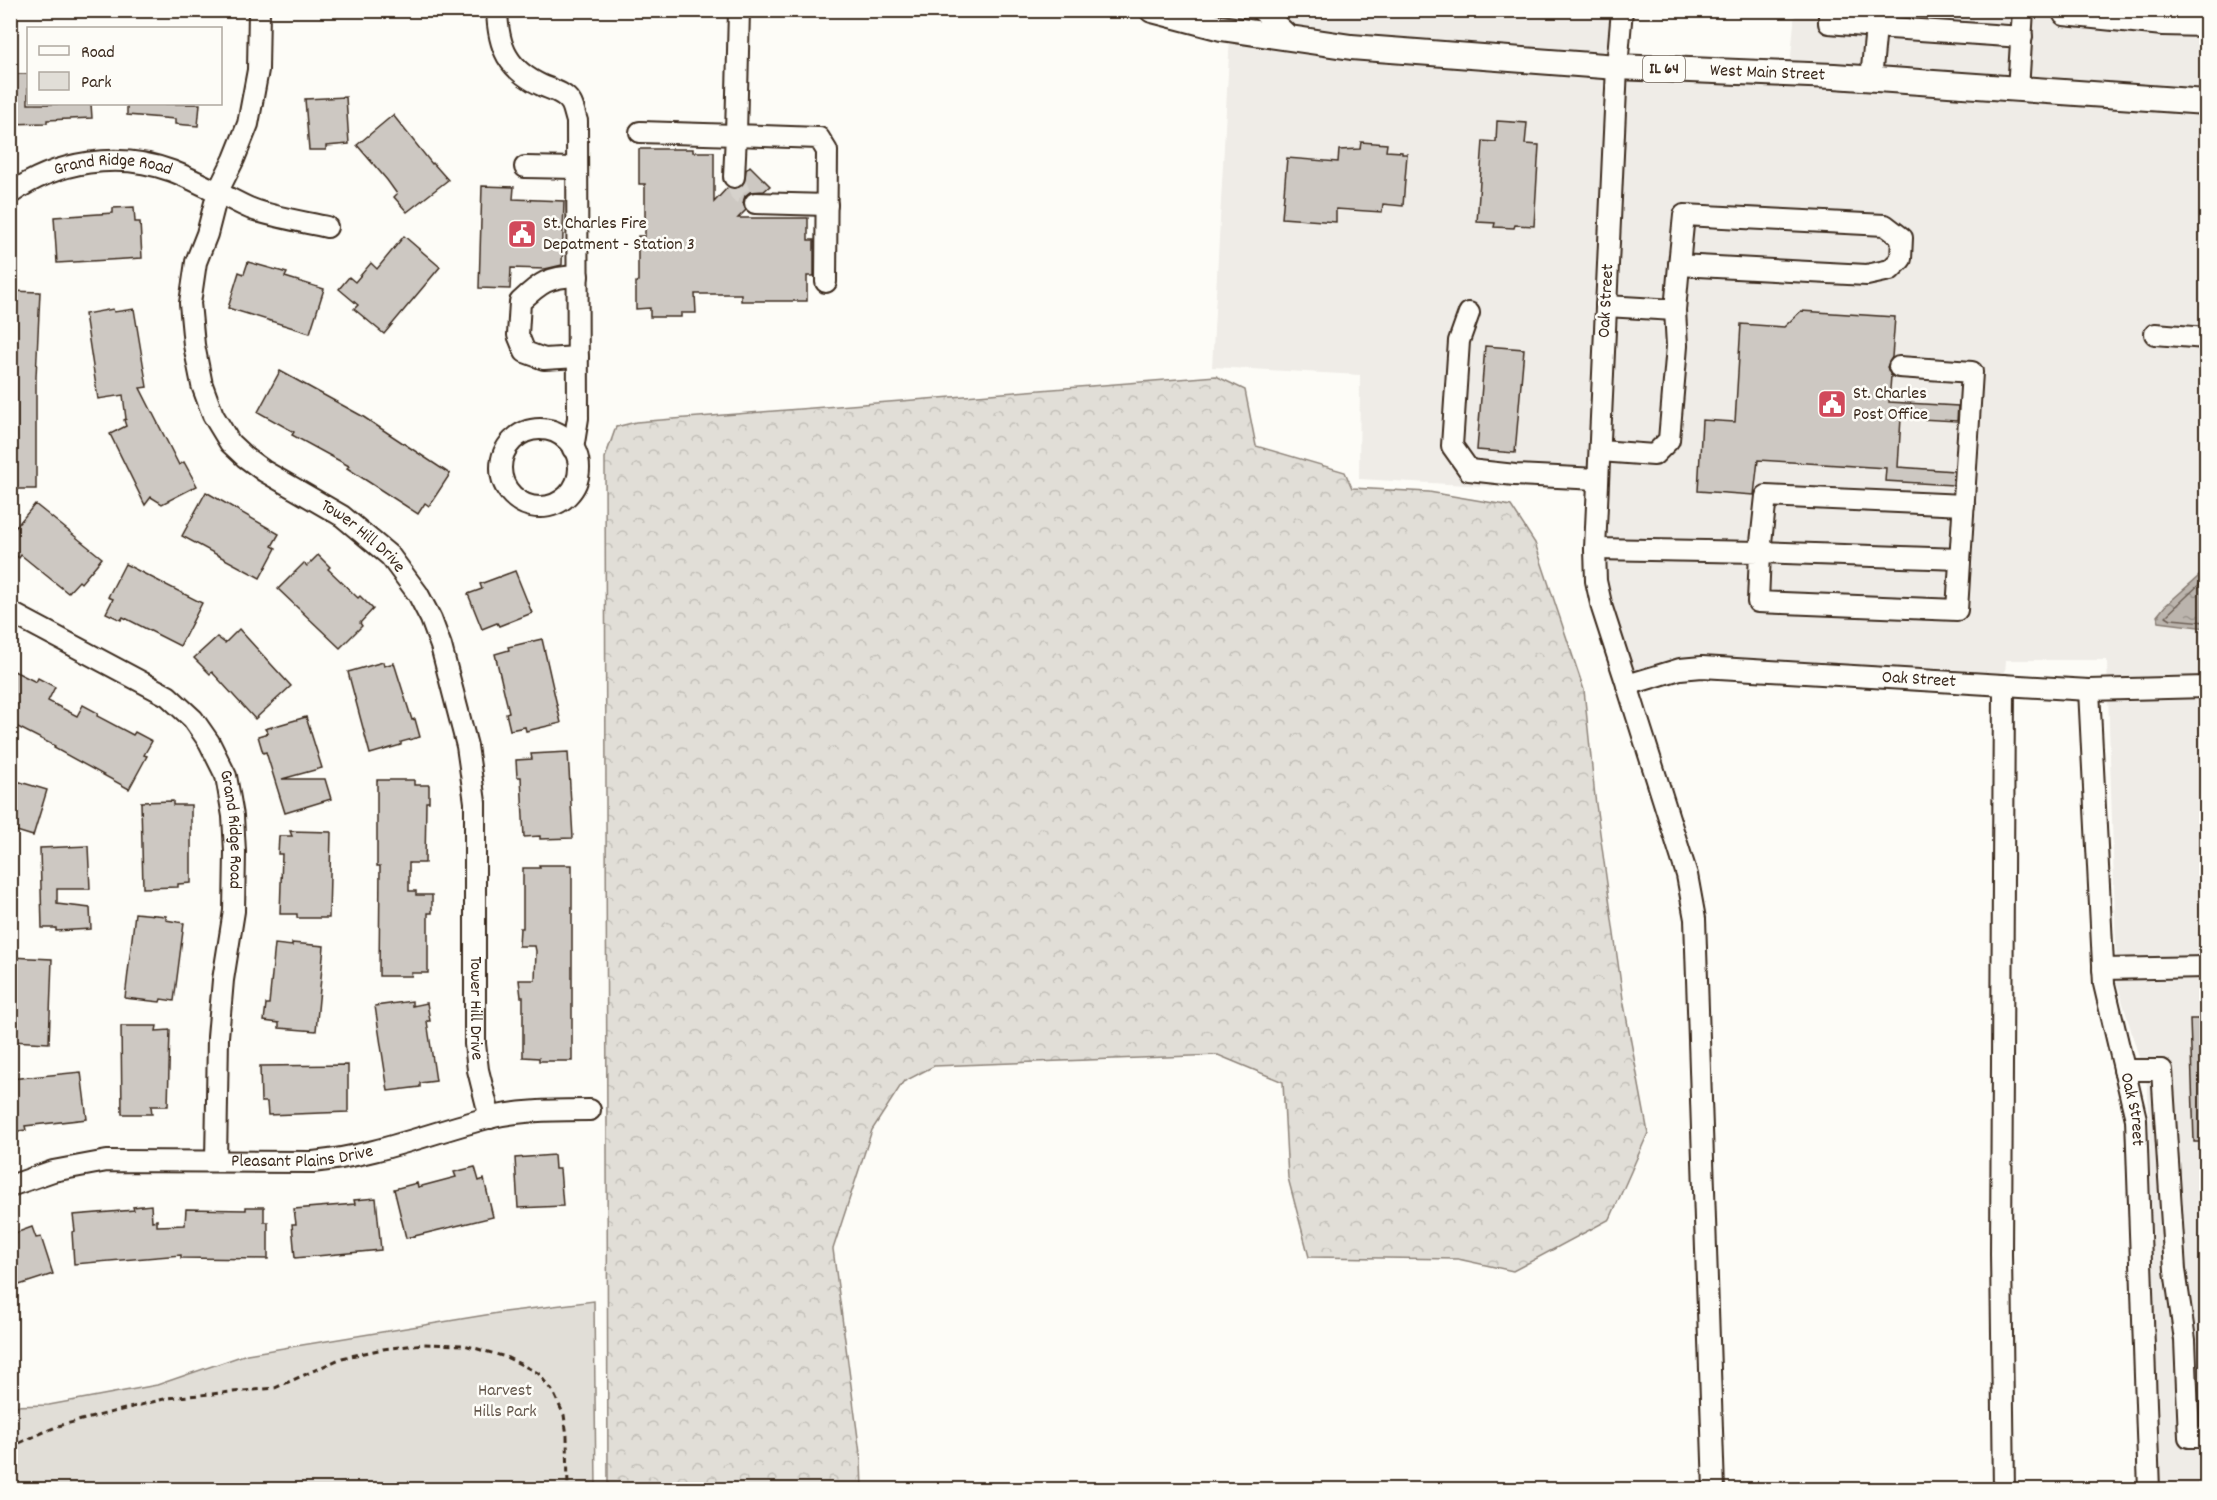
<svg xmlns="http://www.w3.org/2000/svg" width="2217" height="1500" font-family="Dekko,sans-serif">
<style>
.built{fill:#efece7}
.green{fill:#e1ded7;stroke:#8e847a;stroke-width:1.5}
.forest{fill:url(#forest-crowns);stroke:#8e847a;stroke-width:1.5}
.water{fill:url(#water-ripples);stroke:#887d74;stroke-width:1.5}
.lines{fill:none;stroke-linecap:round;stroke-linejoin:round}
.shore{stroke:#6e6157;stroke-width:1.5}
.building{fill:#cdc8c2;stroke:#3b2a1e;stroke-width:1.5}
.minor-tunnel{stroke:#d6d2cc;stroke-width:20;stroke-dasharray:20 10;stroke-linecap:butt}
.minor-casing{stroke:#3b2a1e;stroke-width:24}
.major-casing{stroke:#3b2a1e;stroke-width:28}
.path{stroke:#3b2a1e;stroke-width:3;stroke-dasharray:6 4.5;stroke-linecap:butt}
.minor{stroke:#fdfcf7;stroke-width:20}
.major{stroke:#fdfcf7;stroke-width:24}
.labels{text-anchor:middle;dominant-baseline:central;stroke-width:5;stroke-linejoin:round;paint-order:stroke}
.shield{fill:#fdfcf7;stroke:#75695f;stroke-width:1.5}
.shield-label{font-size:16px;font-weight:bold;fill:#3b2a1e}
.street-label{font-size:18px;fill:#3b2a1e;stroke:#fdfcf7}
.poi-label{font-size:18px;fill:#3b2a1e;stroke:#fdfcf7;text-anchor:start}
.park-label{font-size:18px;fill:#64574c;stroke:#fdfcf7}
</style>
<defs>
<pattern id="forest-crowns" width="20" height="18" patternUnits="userSpaceOnUse" patternTransform="scale(1.5)"><rect width="20" height="18" fill="#e1ded7"/><path d="M2 6a3 3 0 1 1 6 0M12 15a3 3 0 1 1 6 0" fill="none" stroke="#c2bfb8"/></pattern>
<pattern id="water-ripples" width="26" height="14" patternUnits="userSpaceOnUse" patternTransform="scale(1.5)"><rect width="26" height="14" fill="#bbb4ad"/><path d="M2 4q2-2 4 0t4 0M15 11q2-2 4 0t4 0" fill="none" stroke="#99938c"/></pattern>
</defs>
<rect width="100%" height="100%" fill="#fdfcf7"/>
<filter id="ink" filterUnits="userSpaceOnUse"><feTurbulence type="fractalNoise" baseFrequency=".0167" numOctaves="2"/><feDisplacementMap in="SourceGraphic" scale="12" xChannelSelector="R" yChannelSelector="G"/><feConvolveMatrix kernelMatrix="1 2 1 2 8 2 1 2 1" color-interpolation-filters="sRGB"/></filter>
<g filter="url(#ink)">
<!-- built -->
<g class="built">
<path d="M 1186,11 L 1613,11 L 1609,60 L 1334,38 Z"/>
<path d="M 1795,11 L 2206,11 L 2206,95 L 1790,68 Z"/>
<path d="M 1230,36 L 1608,76 L 1592,492 L 1359,479 L 1360,375 L 1212,367 Z"/>
<path d="M 1627,78 L 1936,93 L 2206,112 L 2206,1489 L 2160,1489 L 2148,1088 L 2117,983 L 2107,660 L 2006,660 L 2005,674 L 1705,656 L 1632,674 L 1607,580 L 1610,441 Z"/>
</g>
<!-- green -->
<path class="green" d="M 594,1301 L 596,1489 L 11,1489 L 11,1406 L 49,1405 L 157,1385 L 247,1354 L 504,1312 Z"/>
<!-- forest -->
<path class="forest" d="M 1216,376 L 1245,390 L 1256,446 L 1345,472 L 1352,488 L 1429,492 L 1511,506 L 1535,543 L 1584,690 L 1595,797 L 1623,999 L 1648,1133 L 1610,1219 L 1513,1271 L 1458,1259 L 1309,1257 L 1288,1178 L 1283,1082 L 1218,1055 L 934,1066 L 903,1082 L 872,1130 L 833,1249 L 861,1461 L 862,1489 L 608,1489 L 605,458 L 616,427 L 636,422 Z"/>
<!-- water -->
<path class="water" d="M 2206,570 L 2206,628 L 2159,622 L 2157,616 L 2165,606 Z"/>
<g class="lines">
<!-- shore -->
<path class="shore" d="M 2206,578 L 2166,616 L 2171,619 L 2206,622"/>
</g>
<!-- building -->
<g class="building">
<path d="M 10,74 L 28,74 L 28,104 L 91,104 L 92,118 L 47,120 L 47,123 L 10,124 Z"/>
<path d="M 346,97 L 349,144 L 326,146 L 326,150 L 309,150 L 305,99 Z"/>
<path d="M 127,104 L 200,104 L 198,126 L 175,124 L 175,119 L 127,115 Z"/>
<path d="M 393,115 L 432,164 L 433,163 L 448,180 L 407,212 L 394,197 L 397,194 L 387,180 L 357,145 Z"/>
<path d="M 1497,121 L 1527,123 L 1525,144 L 1539,145 L 1534,226 L 1515,225 L 1514,228 L 1494,227 L 1495,223 L 1477,222 L 1483,141 L 1496,142 Z"/>
<path d="M 1361,142 L 1387,144 L 1386,151 L 1402,152 L 1402,154 L 1407,154 L 1403,206 L 1383,204 L 1382,212 L 1336,209 L 1336,222 L 1282,218 L 1287,158 L 1338,162 L 1339,150 L 1360,149 Z"/>
<path d="M 639,149 L 693,149 L 693,152 L 714,152 L 714,202 L 728,187 L 739,188 L 744,184 L 746,170 L 750,166 L 770,186 L 764,191 L 750,192 L 745,196 L 743,203 L 746,210 L 738,218 L 808,218 L 808,240 L 814,240 L 814,276 L 807,276 L 807,301 L 741,301 L 741,294 L 695,294 L 696,313 L 681,313 L 681,317 L 650,317 L 650,308 L 636,309 L 636,282 L 638,281 L 638,236 L 645,236 L 645,184 L 639,184 Z"/>
<path d="M 482,186 L 514,187 L 513,199 L 564,201 L 562,265 L 545,269 L 511,268 L 510,289 L 479,288 Z"/>
<path d="M 134,207 L 135,222 L 140,222 L 142,258 L 57,263 L 54,217 L 113,213 L 113,208 Z"/>
<path d="M 404,236 L 440,267 L 384,334 L 354,309 L 358,305 L 339,289 L 349,277 L 355,282 L 371,263 L 377,269 Z"/>
<path d="M 248,262 L 287,273 L 285,277 L 324,289 L 310,333 L 228,308 L 239,272 L 244,274 Z"/>
<path d="M 10,291 L 40,292 L 36,377 L 36,489 L 10,489 Z"/>
<path d="M 113,309 L 114,312 L 134,309 L 147,387 L 140,388 L 179,465 L 184,462 L 197,486 L 162,504 L 151,497 L 145,505 L 110,434 L 126,426 L 124,420 L 126,419 L 123,395 L 98,399 L 85,314 Z"/>
<path d="M 1801,311 L 1895,317 L 1892,357 L 1887,367 L 1891,376 L 1889,402 L 1958,406 L 1957,421 L 1901,418 L 1898,467 L 1954,471 L 1953,485 L 1885,481 L 1886,468 L 1758,460 L 1754,495 L 1698,491 L 1702,420 L 1735,422 L 1741,324 L 1784,327 Z"/>
<path d="M 1485,346 L 1524,349 L 1515,453 L 1477,450 Z"/>
<path d="M 280,371 L 362,416 L 450,474 L 429,506 L 425,503 L 418,514 L 347,468 L 349,466 L 292,435 L 294,432 L 258,412 Z"/>
<path d="M 206,492 L 279,534 L 272,546 L 276,548 L 260,578 L 182,536 Z"/>
<path d="M 35,504 L 102,558 L 81,583 L 79,581 L 68,593 L 21,555 L 19,558 L 10,551 L 10,534 Z"/>
<path d="M 318,555 L 330,567 L 328,569 L 358,598 L 360,596 L 373,609 L 360,623 L 362,626 L 340,648 L 278,589 L 304,563 L 307,566 Z"/>
<path d="M 125,564 L 202,603 L 180,646 L 123,617 L 121,620 L 106,613 L 113,599 L 108,597 Z"/>
<path d="M 515,571 L 532,613 L 499,626 L 497,623 L 482,629 L 468,594 L 482,589 L 480,584 Z"/>
<path d="M 239,629 L 291,686 L 255,719 L 212,672 L 210,674 L 194,658 L 217,637 L 225,643 Z"/>
<path d="M 542,639 L 561,723 L 526,731 L 525,727 L 510,730 L 506,713 L 509,712 L 495,654 L 509,650 L 508,647 Z"/>
<path d="M 383,662 L 384,666 L 394,663 L 412,720 L 415,719 L 420,737 L 401,742 L 401,745 L 370,754 L 348,672 Z"/>
<path d="M 10,669 L 36,682 L 38,678 L 55,687 L 48,701 L 77,716 L 83,705 L 98,713 L 97,716 L 133,735 L 135,732 L 152,741 L 144,755 L 147,756 L 129,789 L 54,748 L 55,746 L 10,723 Z"/>
<path d="M 306,717 L 322,768 L 282,779 L 325,779 L 331,799 L 285,813 L 266,752 L 263,753 L 258,736 L 268,733 L 265,729 Z"/>
<path d="M 568,752 L 573,838 L 540,839 L 540,836 L 524,837 L 521,777 L 517,777 L 516,760 L 532,759 L 531,754 Z"/>
<path d="M 10,779 L 47,790 L 33,836 L 10,829 Z"/>
<path d="M 377,780 L 414,780 L 414,785 L 429,785 L 429,802 L 426,802 L 425,863 L 409,863 L 409,891 L 416,891 L 416,895 L 432,895 L 432,913 L 428,913 L 428,973 L 411,973 L 412,976 L 379,976 L 380,866 L 377,866 Z"/>
<path d="M 173,801 L 173,805 L 191,805 L 191,883 L 178,884 L 178,887 L 143,888 L 141,802 Z"/>
<path d="M 290,831 L 331,832 L 329,918 L 297,918 L 297,914 L 280,914 L 282,854 L 278,854 L 279,836 L 292,836 Z"/>
<path d="M 88,846 L 90,889 L 57,889 L 57,904 L 90,908 L 91,929 L 56,931 L 56,928 L 42,928 L 40,848 Z"/>
<path d="M 539,865 L 572,865 L 572,1061 L 539,1061 L 539,1058 L 523,1057 L 523,997 L 521,997 L 519,980 L 535,980 L 536,951 L 535,946 L 519,946 L 520,928 L 523,928 L 523,868 L 540,868 Z"/>
<path d="M 135,913 L 166,916 L 166,920 L 184,923 L 174,1001 L 161,999 L 160,1002 L 125,998 Z"/>
<path d="M 292,943 L 324,946 L 316,1031 L 279,1028 L 279,1023 L 264,1021 L 266,1004 L 269,1004 L 275,944 L 292,946 Z"/>
<path d="M 10,957 L 52,959 L 49,1043 L 11,1041 Z"/>
<path d="M 412,1001 L 412,1006 L 427,1003 L 430,1021 L 427,1021 L 436,1081 L 420,1083 L 420,1087 L 388,1091 L 375,1006 Z"/>
<path d="M 2190,1019 L 2206,1019 L 2206,1142 L 2194,1142 Z"/>
<path d="M 121,1026 L 157,1026 L 156,1031 L 170,1030 L 168,1106 L 151,1106 L 152,1114 L 122,1114 Z"/>
<path d="M 348,1065 L 348,1112 L 268,1115 L 267,1102 L 261,1102 L 260,1066 Z"/>
<path d="M 81,1072 L 87,1119 L 25,1126 L 26,1130 L 10,1132 L 10,1079 Z"/>
<path d="M 554,1155 L 555,1169 L 560,1169 L 563,1206 L 518,1208 L 515,1158 Z"/>
<path d="M 475,1167 L 479,1181 L 484,1179 L 493,1217 L 406,1238 L 394,1189 L 417,1183 L 418,1187 L 456,1177 L 454,1172 Z"/>
<path d="M 376,1198 L 381,1250 L 295,1258 L 292,1224 L 296,1224 L 294,1209 L 355,1204 L 354,1200 Z"/>
<path d="M 151,1205 L 152,1221 L 157,1220 L 157,1226 L 185,1225 L 186,1209 L 246,1210 L 246,1207 L 264,1207 L 264,1222 L 268,1222 L 268,1259 L 181,1258 L 181,1255 L 74,1264 L 72,1232 L 75,1231 L 73,1215 L 134,1210 L 133,1207 Z"/>
<path d="M 32,1227 L 36,1238 L 41,1237 L 53,1274 L 10,1288 L 10,1235 Z"/>
</g>
<g class="lines">
<!-- minor-tunnel -->
<path class="minor-tunnel" d="M 734,177 L 740,193 L 755,203"/>
<!-- minor casing -->
<g class="minor-casing">
<g id="minor">
<path id="s1" d="M 259,10 L 258,70 L 248,124 L 234,159 L 218,191 L 207,234 L 196,262 L 190,303 L 194,345 L 202,385 L 213,415 L 230,443 L 245,457 L 264,471 L 342,516 L 390,556 L 418,594 L 431,619 L 441,646 L 467,746 L 475,802 L 475,1044 L 478,1070 L 490,1118"/>
<path d="M 497,10 C 498,48 508,70 543,86 C 553,90 565,93 571,103 C 574,108 575,116 577,121 L 578,418 L 573,449"/>
<path d="M 739,10 L 736,135 L 819,138 L 827,151 L 826,282"/>
<path d="M 1261,10 L 1291,38"/>
<path id="s2" d="M 1622,10 L 1617,67 L 1595,549 L 1596,581 L 1602,608 L 1627,685 L 1680,669 L 1702,667 L 2089,690 L 2206,687"/>
<path d="M 1829,10 L 1829,23 L 1876,27 L 1871,79"/>
<path d="M 2064,10 L 2064,15 L 2163,25 L 2206,26"/>
<path d="M 1876,27 L 2022,37"/>
<path d="M 2018,90 L 2023,10"/>
<path d="M 640,132 L 736,135 L 734,177"/>
<path d="M 525,167 L 577,168"/>
<path id="s3" d="M 10,194 C 56,161 119,151 172,171 C 198,181 222,195 247,207 C 266,216 305,222 327,227"/>
<path d="M 755,203 L 827,205"/>
<path d="M 1684,215 L 1885,225 L 1902,238 L 1901,259 L 1890,270 L 1867,275 L 1679,265 Z"/>
<path d="M 578,276 C 548,277 541,282 520,302 L 518,335 L 525,352 L 544,359 L 578,357"/>
<path d="M 1606,306 L 1675,310 L 1679,265"/>
<path d="M 1469,313 L 1459,341 L 1452,446 L 1469,470 L 1515,475 L 1598,479"/>
<path d="M 2155,334 L 2206,338"/>
<circle cx="540" cy="468" r="39"/>
<path d="M 1600,451 L 1654,455 L 1669,440 L 1677,346 L 1675,310"/>
<path d="M 1595,549 L 1760,552 L 1758,602 L 1957,610 L 1972,372 L 1899,367"/>
<path d="M 1960,559 L 1760,552 L 1766,496 L 1964,505"/>
<path id="s4" d="M 10,612 L 168,696 L 193,719 L 209,742 L 226,776 L 233,816 L 235,852 L 234,911 L 223,980 L 218,1037 L 216,1161"/>
<path d="M 1627,685 L 1687,875 L 1695,919 L 1714,1490"/>
<path d="M 2004,685 L 2001,1254 L 2004,1490"/>
<path id="s5" d="M 2089,690 L 2104,984 L 2136,1119 L 2149,1490"/>
<path d="M 2103,969 L 2206,967"/>
<path d="M 2124,1070 L 2162,1070 L 2175,1270 L 2185,1340 L 2189,1437 L 2206,1437"/>
<path id="s6" d="M 10,1186 L 53,1171 L 107,1161 L 313,1162 C 374,1156 430,1133 488,1118 C 521,1110 556,1110 590,1110"/>
</g>
</g>
<!-- major casing -->
<g class="major-casing">
<g id="major">
<path id="s7" d="M 1152,10 L 1221,28 L 1351,47 L 1617,67 L 1834,76 L 2206,102"/>
</g>
</g>
<!-- path -->
<path class="path" d="M 10,1447 L 58,1426 L 168,1398 L 275,1388 L 342,1358 L 383,1349 L 423,1344 L 464,1345 L 506,1357 L 538,1373 L 553,1392 L 564,1415 L 567,1436 L 568,1490"/>
<!-- minor -->
<use href="#minor" class="minor"/>
<!-- major -->
<use href="#major" class="major"/>
</g>
</g>
<!-- icons -->
<defs>
<g id="civic-square" transform="scale(1.5)"><rect x="-9" y="-9" width="18" height="18" rx="4" fill="#d1495b" stroke="#fdfcf7"/><path d="M-.6-6.5H3V-4.5H.6V-3L4-1V1h2V6H-6V1h2V-1L-.6-3ZM-1.2 2.5V6h2.4V2.5Z" fill="#fff"/></g>
</defs>
<g fill-rule="evenodd">
<use href="#civic-square" x="522" y="234"/>
<use href="#civic-square" x="1832" y="404"/>
</g>
<g class="labels">
<!-- shield labels -->
<rect class="shield" x="1643" y="56" width="42" height="26" rx="4.5"/>
<g class="shield-label">
<text x="1664" y="69">IL 64</text>
</g>
<!-- street labels -->
<g class="street-label">
<text stroke="none"><textPath href="#s7" startOffset="620">West Main Street</textPath></text>
<text stroke="none"><textPath href="#s3" startOffset="110">Grand Ridge Road</textPath></text>
<text transform="translate(1607 301) rotate(-87)">Oak Street</text>
<text stroke="none"><textPath href="#s1" startOffset="615">Tower Hill Drive</textPath></text>
<text stroke="none"><textPath href="#s2" startOffset="975">Oak Street</textPath></text>
<text stroke="none"><textPath href="#s4" startOffset="333">Grand Ridge Road</textPath></text>
<text stroke="none"><textPath href="#s1" startOffset="1119">Tower Hill Drive</textPath></text>
<text stroke="none"><textPath href="#s5" startOffset="423">Oak Street</textPath></text>
<text stroke="none"><textPath href="#s6" startOffset="296">Pleasant Plains Drive</textPath></text>
</g>
<!-- poi labels -->
<g class="poi-label">
<text x="543" y="224">St. Charles Fire<tspan x="543" dy="21">Depatment - Station 3</tspan></text>
<text x="1853" y="394">St. Charles<tspan x="1853" dy="21">Post Office</tspan></text>
</g>
<!-- park labels -->
<g class="park-label">
<text x="505" y="1391">Harvest<tspan x="505" dy="21">Hills Park</tspan></text>
</g>
</g>
<!-- margin -->
<rect width="2217" height="1500" fill="none" stroke="#fdfcf7" stroke-width="36"/>
<rect x="18" y="18" width="2181" height="1464" fill="none" stroke="#3b2a1e" stroke-width="2" filter="url(#ink)"/>
<!-- legend -->
<rect x="27" y="27" width="195" height="78" fill="#fdfcf7" stroke="#afa8a0" stroke-width="1.5"/>
<rect x="39" y="46" width="30" height="9" fill="#fdfcf7" stroke="#afa8a0" stroke-width="1.5"/>
<text x="81" y="57" font-size="18" fill="#3b2a1e">Road</text>
<rect x="39" y="72" width="30" height="18" fill="#e1ded7" stroke="#afa8a0" stroke-width="1.5"/>
<text x="81" y="87" font-size="18" fill="#3b2a1e">Park</text>
</svg>
